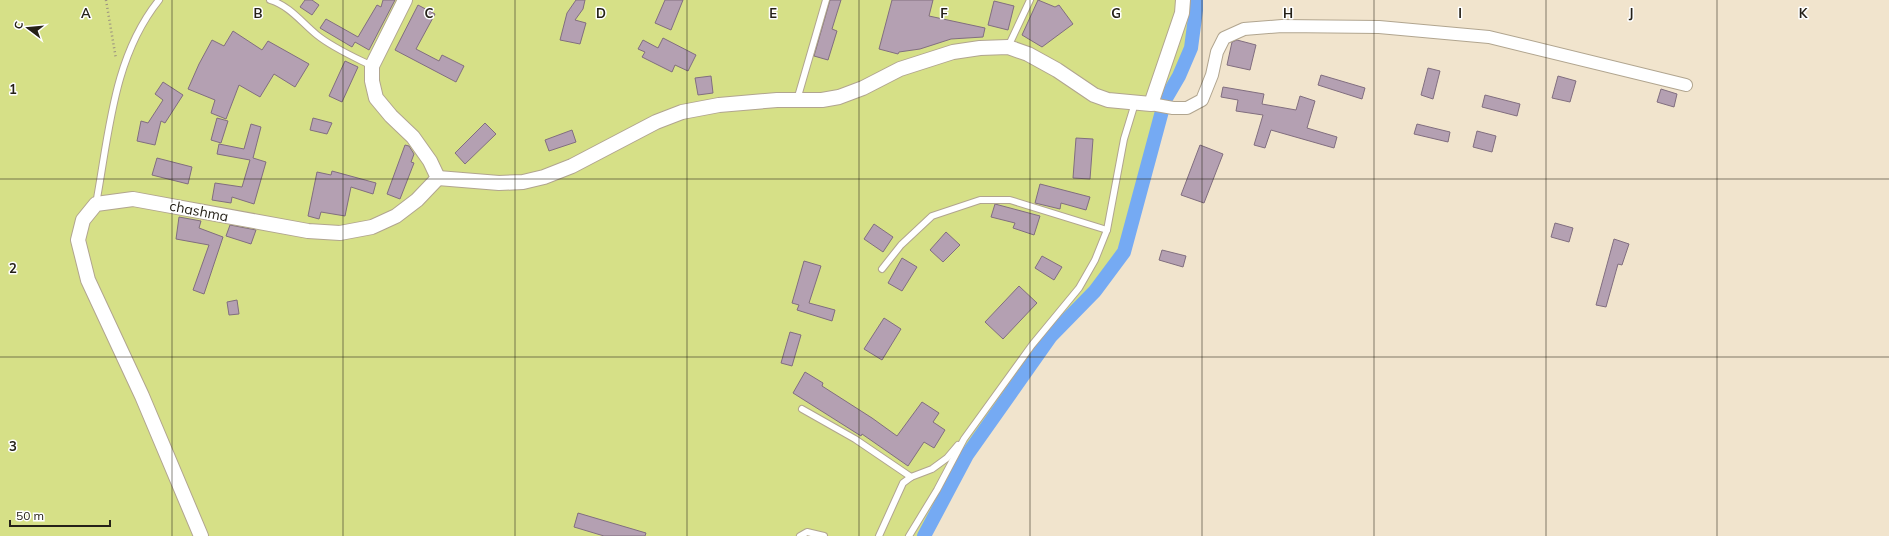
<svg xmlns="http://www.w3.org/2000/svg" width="1889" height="536" font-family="Mulish,sans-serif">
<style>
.green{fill:#d6e087}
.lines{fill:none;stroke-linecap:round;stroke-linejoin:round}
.canal{stroke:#75aaf3;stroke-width:14}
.building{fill:#b4a0b2;stroke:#816e7f}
.service-casing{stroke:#b1a58f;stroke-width:8}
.minor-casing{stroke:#b1a58f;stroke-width:14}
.tertiary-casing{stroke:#b1a58f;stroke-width:16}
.path{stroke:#9a9180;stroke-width:2.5;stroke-dasharray:1 3;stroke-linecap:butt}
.service{stroke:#fff;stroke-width:6}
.minor{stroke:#fff;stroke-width:12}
.tertiary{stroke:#fff;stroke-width:14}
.grid{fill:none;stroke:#252118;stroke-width:1;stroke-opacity:0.55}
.labels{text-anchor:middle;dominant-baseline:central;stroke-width:3;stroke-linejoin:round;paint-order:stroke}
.street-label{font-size:14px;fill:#252118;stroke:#fff}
.grid-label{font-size:13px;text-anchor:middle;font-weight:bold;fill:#252118;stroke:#fff;stroke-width:3;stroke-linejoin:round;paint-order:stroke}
</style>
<rect width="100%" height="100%" fill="#f1e4cd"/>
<!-- green -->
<path class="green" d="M 0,0 L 1196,0 L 1196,10 L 1191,48 L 1179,76 L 1165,100 L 1124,252 L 1095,291 L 1051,336 L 967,455 L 924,536 L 208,536 L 125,354 L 206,536 L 0,536 Z"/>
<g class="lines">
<!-- canal -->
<path class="canal" d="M 924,536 L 967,455 L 1051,336 L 1095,291 L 1124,252 L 1165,100 L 1179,76 L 1191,48 L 1196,10 L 1196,0"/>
</g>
<!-- building -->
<g class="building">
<path d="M 305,0 L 312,0 L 319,5 L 312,15 L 300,7 Z"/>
<path d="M 383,0 L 395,0 L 369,50 L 355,42 L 352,47 L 320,28 L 326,19 L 358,37 L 377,5 L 381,7 Z"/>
<path d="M 576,0 L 585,0 L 583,9 L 575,20 L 586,23 L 580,44 L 560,40 L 567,13 Z"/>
<path d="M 665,0 L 683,0 L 671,30 L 655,23 Z"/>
<path d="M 830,0 L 841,0 L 832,29 L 837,31 L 828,60 L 814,56 Z"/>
<path d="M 892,0 L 933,0 L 929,16 L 985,28 L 983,37 L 951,39 L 920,49 L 899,52 L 898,54 L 879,49 Z"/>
<path d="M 1038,0 L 1055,7 L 1059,5 L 1073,24 L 1042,47 L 1022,35 Z"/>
<path d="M 994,1 L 1014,6 L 1008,30 L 988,25 Z"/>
<path d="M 418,5 L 435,14 L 416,49 L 439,61 L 442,55 L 464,66 L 456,82 L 395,50 Z"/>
<path d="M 233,31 L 262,50 L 268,41 L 309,64 L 295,87 L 274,74 L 260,97 L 239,85 L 226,119 L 211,113 L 215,100 L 188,89 L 199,64 L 212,40 L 224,46 Z"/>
<path d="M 663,38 L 696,55 L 688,71 L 675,65 L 672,72 L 642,57 L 645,52 L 638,49 L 643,40 L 658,48 Z"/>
<path d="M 1237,40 L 1256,45 L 1250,70 L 1227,65 L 1232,42 Z"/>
<path d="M 345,61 L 358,67 L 342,102 L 329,96 Z"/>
<path d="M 1428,68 L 1440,71 L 1433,99 L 1421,95 Z"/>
<path d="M 1321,75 L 1365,88 L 1362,99 L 1318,85 Z"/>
<path d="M 711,76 L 713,93 L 698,95 L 695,78 Z"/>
<path d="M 1558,76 L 1576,81 L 1570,102 L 1552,98 Z"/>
<path d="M 163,82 L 183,95 L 165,123 L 161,121 L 155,145 L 137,141 L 141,121 L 148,123 L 163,100 L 155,94 Z"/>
<path d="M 1223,87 L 1264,94 L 1262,104 L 1296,110 L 1300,96 L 1315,101 L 1307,128 L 1337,137 L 1334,148 L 1271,130 L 1265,148 L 1254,145 L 1263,115 L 1236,111 L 1238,100 L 1221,97 Z"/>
<path d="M 1661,89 L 1677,94 L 1674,107 L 1657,102 Z"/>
<path d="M 1485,95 L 1520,104 L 1517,116 L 1482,107 Z"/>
<path d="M 217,118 L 228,121 L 221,143 L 211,140 Z"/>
<path d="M 313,118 L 332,123 L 327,134 L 310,130 Z"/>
<path d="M 485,123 L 496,134 L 465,164 L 455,153 Z"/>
<path d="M 251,124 L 261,127 L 253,158 L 266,162 L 254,204 L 232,197 L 231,203 L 212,200 L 215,183 L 242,187 L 250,160 L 217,154 L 219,144 L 244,149 Z"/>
<path d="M 1417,124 L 1450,132 L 1448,142 L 1414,134 Z"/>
<path d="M 572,130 L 576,142 L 549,151 L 545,140 Z"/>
<path d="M 1477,131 L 1496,136 L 1492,152 L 1473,147 Z"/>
<path d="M 1076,138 L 1093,139 L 1090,179 L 1073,178 Z"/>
<path d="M 405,145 L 409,146 L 414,154 L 411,162 L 414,163 L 400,199 L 387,194 Z"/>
<path d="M 1200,145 L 1223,154 L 1204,203 L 1181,195 Z"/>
<path d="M 157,158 L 192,167 L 188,184 L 152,175 Z"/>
<path d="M 332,171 L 376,183 L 373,194 L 351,187 L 345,216 L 321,212 L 319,219 L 308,216 L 317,172 L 331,175 Z"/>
<path d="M 1040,184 L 1090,197 L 1086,210 L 1061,203 L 1060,209 L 1035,203 Z"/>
<path d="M 995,204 L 1040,216 L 1034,235 L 1013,228 L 1015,223 L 991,217 Z"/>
<path d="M 179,217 L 201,221 L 199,228 L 223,237 L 204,294 L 193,290 L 209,245 L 176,239 Z"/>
<path d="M 1555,223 L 1573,228 L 1569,242 L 1551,237 Z"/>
<path d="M 874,224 L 893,237 L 883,252 L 864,239 Z"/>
<path d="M 230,225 L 256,230 L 251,244 L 226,236 Z"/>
<path d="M 946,232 L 960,245 L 943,262 L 930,250 Z"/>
<path d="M 1614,239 L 1629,244 L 1622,265 L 1618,264 L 1606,307 L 1596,305 Z"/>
<path d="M 1162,250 L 1186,256 L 1183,267 L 1159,260 Z"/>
<path d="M 1042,256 L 1062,267 L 1054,280 L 1035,268 Z"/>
<path d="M 902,258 L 917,267 L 902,291 L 888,283 Z"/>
<path d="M 804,261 L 821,266 L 809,303 L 835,310 L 832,321 L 797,310 L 799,305 L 792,303 Z"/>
<path d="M 1019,286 L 1037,303 L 1003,339 L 985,322 Z"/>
<path d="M 237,300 L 239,314 L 229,315 L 227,302 Z"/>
<path d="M 884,318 L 901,329 L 882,360 L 864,349 Z"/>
<path d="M 790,332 L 801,335 L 792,366 L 781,363 Z"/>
<path d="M 805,372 L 823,383 L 822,386 L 872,418 L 897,436 L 922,402 L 939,413 L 933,422 L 945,430 L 934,448 L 924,442 L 908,466 L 862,434 L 861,436 L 793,393 Z"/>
<path d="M 578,513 L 646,533 L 645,536 L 604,536 L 574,527 Z"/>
</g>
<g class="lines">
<!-- service casing -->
<g class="service-casing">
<g id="service">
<path d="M 270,0 C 290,6 302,23 317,35 C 333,48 354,57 372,66"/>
<path d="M 1008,47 L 1030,0"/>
<path d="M 797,100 L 826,0"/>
<path d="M 96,204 C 109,134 113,57 159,0"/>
<path d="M 882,269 L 901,245 L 932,216 L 980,200 L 1010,200 L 1107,230"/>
<path d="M 802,409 L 855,439 L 911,477"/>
<path d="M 800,536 L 807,532 L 824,536"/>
<path d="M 879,536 L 903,483 L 911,477 L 932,469 L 947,458 L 958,445"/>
<path d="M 909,536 L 937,490 L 964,439 L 1032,345 L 1079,288 L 1095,260 L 1107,230 L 1124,139 L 1135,103"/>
</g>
</g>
<!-- minor casing -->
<g class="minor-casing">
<path id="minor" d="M 1151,104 L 1173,108 L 1187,108 L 1202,100 L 1212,75 L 1217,52 L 1224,38 L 1244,29 L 1282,26 L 1379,27 L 1489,37 L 1686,85"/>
</g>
<!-- tertiary casing -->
<g class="tertiary-casing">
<g id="tertiary">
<path d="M 438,178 L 499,183 L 523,182 L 544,177 L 572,166 L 656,122 L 682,112 L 719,105 L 777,100 L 822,100 L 839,97 L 863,88 L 900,69 L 953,52 L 980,48 L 1008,47 L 1028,54 L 1057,70 L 1094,95 L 1108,100 L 1151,104 L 1182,13 L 1183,0"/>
<path d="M 201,536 L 142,396 L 88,280 L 78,240 L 83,220 L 96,204 L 133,199 L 308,231 L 340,233 L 372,227 L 396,216 L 417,200 L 438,178 L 430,161 L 413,137 L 391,116 L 376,98 L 372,81 L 372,66 L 405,0"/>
</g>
</g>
<!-- path -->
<path class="path" d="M 106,0 L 116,59"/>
<!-- service -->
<use href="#service" class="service"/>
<!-- minor -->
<use href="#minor" class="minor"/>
<!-- tertiary -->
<use href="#tertiary" class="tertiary"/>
</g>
<!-- grid -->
<path class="grid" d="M 172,0 L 172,536M 343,0 L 343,536M 515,0 L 515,536M 687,0 L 687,536M 859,0 L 859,536M 1030,0 L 1030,536M 1202,0 L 1202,536M 1374,0 L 1374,536M 1546,0 L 1546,536M 1717,0 L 1717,536M 0,179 L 1889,179M 0,357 L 1889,357"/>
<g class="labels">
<!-- street labels -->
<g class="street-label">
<text transform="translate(199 211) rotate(11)">сhashma</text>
</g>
</g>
<g class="grid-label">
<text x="86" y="18">A</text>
<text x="258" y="18">B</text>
<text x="429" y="18">C</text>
<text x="601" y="18">D</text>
<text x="773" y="18">E</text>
<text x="944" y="18">F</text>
<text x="1116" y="18">G</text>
<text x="1288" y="18">H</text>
<text x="1460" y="18">I</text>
<text x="1631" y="18">J</text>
<text x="1803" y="18">K</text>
<text x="13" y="94">1</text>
<text x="13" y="273">2</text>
<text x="13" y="451">3</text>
</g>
<!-- north arrow -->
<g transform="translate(28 28) rotate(286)" stroke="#ffffff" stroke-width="3" paint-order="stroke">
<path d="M0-3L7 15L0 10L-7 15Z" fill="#252118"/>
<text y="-6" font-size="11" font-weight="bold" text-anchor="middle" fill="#252118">С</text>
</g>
<!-- scale -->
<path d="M10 520v6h100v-6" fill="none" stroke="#252118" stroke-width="2"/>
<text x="16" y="520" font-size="12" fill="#252118" stroke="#ffffff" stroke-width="3" paint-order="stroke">50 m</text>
</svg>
